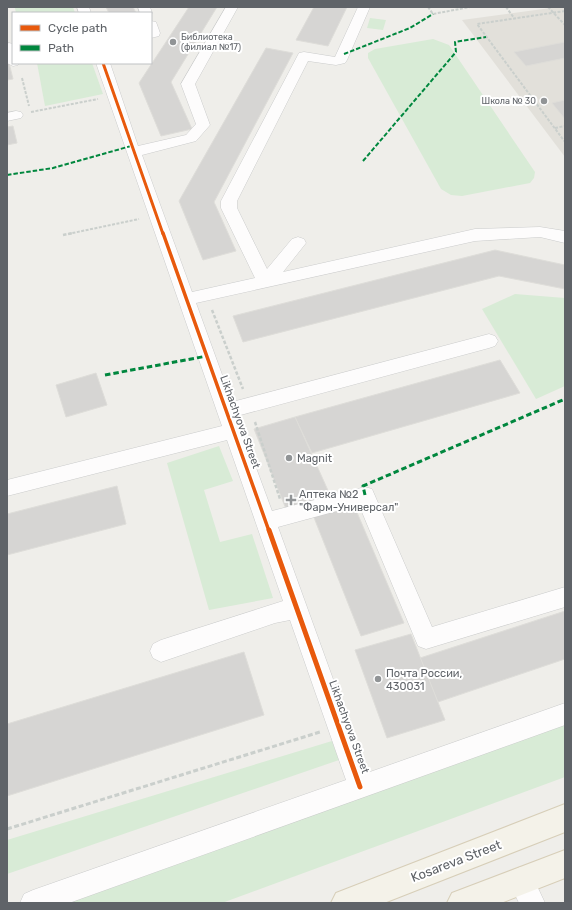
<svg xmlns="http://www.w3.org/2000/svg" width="572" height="910" font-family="Rubik,sans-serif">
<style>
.education{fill:#e2e0da}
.green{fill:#d8ebd6}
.building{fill:#d6d5d3;stroke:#deddd9}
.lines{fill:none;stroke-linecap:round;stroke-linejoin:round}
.minor-casing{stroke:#cbcccc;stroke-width:1}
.major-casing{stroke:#d7ceb8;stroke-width:2}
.path-far2{stroke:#cacfcc;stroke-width:2;stroke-dasharray:3 1.5;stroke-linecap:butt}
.path-far1{stroke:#cacfcc;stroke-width:2.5;stroke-dasharray:3.5 2;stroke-linecap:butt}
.path{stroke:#cacfcc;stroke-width:3;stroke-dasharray:5 2.5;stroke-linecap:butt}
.minor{fill:#fdfcfc;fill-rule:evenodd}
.major{fill:#f4f2e9;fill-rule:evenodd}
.quiet-far1{stroke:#00873e;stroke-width:2;stroke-dasharray:4.5 2;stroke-linecap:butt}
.quiet{stroke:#00873e;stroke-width:3;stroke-dasharray:5.5 3;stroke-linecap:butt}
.cycleway-far2-casing{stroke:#fff;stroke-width:5}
.cycleway-far1-casing{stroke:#fff;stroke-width:6}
.cycleway-casing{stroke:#fff;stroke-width:8}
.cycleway-far2{stroke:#e8590c;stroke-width:3}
.cycleway-far1{stroke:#e8590c;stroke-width:3.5}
.cycleway{stroke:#e8590c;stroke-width:5}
.poi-dot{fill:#919496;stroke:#fff;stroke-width:1.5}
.labels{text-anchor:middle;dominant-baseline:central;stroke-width:4;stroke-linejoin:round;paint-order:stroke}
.far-poi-label{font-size:9px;fill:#5f6368;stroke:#fff;text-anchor:start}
.street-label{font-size:11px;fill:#5f6368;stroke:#fff}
.poi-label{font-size:11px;fill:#5f6368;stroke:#fff;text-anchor:start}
.near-street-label{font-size:13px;fill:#5f6368;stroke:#fff}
</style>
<rect width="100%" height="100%" fill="#efeeea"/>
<!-- education -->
<path class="education" d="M 558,7 L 565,7 L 565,157 L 462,20 Z"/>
<!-- green -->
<g class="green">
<path d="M 21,7 L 73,7 L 75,13 L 16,13 L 15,8 Z"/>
<path d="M 370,18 L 386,20 L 383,30 L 367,28 Z"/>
<path d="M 433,39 L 449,45 L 535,172 L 534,178 L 530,183 L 462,196 L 451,195 L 441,189 L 368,58 L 368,53 L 375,49 Z"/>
<path d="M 37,63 L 92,63 L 103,94 L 45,106 Z"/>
<path d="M 515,294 L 565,298 L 565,386 L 536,399 L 482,309 Z"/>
<path d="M 219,446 L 233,481 L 204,490 L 220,542 L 252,534 L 273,598 L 209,610 L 167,463 Z"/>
<path d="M 565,721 L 565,777 L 222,903 L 45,903 Z"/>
<path d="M 332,741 L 339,760 L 7,874 L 7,840 Z"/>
</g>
<!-- building -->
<g class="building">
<path d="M 106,7 L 133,7 L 136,13 L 109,13 Z"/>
<path d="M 189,7 L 217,7 L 171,82 L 192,129 L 161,136 L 139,83 Z"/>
<path d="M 314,7 L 347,7 L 328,46 L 296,40 Z"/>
<path d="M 565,42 L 565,58 L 526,66 L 514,52 Z"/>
<path d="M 266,48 L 293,53 L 214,202 L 236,251 L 203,260 L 179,201 Z"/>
<path d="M 7,55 L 13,79 L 7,80 Z"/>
<path d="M 565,100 L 565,119 L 552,103 Z"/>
<path d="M 13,126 L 17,143 L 7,145 L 7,127 Z"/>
<path d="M 495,250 L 565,265 L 565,289 L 499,276 L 243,342 L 233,316 Z"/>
<path d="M 500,360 L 520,393 L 312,453 L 295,417 Z"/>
<path d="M 96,373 L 107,405 L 66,417 L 56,385 Z"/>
<path d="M 295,417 L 330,495 L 286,509 L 254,429 Z"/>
<path d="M 117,486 L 126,524 L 7,555 L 7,514 Z"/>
<path d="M 353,503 L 404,623 L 361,636 L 313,515 Z"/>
<path d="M 565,611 L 565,659 L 438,702 L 420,658 Z"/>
<path d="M 411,634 L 445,720 L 387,738 L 355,650 Z"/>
<path d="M 244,652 L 264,715 L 7,796 L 7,724 Z"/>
</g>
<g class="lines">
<!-- minor casing -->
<g class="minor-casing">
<g id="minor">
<path d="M 77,7 L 89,7 L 91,13 L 79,13 Z"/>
<path d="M 138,7 L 150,7 L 152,13 L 151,15 L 151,13 L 140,13 Z"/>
<path d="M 226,7 L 238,7 L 195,84 L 210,125 L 196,141 L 142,155 L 192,292 L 255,278 L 221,208 L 221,201 L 299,53 L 304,52 L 335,57 L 358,7 L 370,7 L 347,60 L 345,63 L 336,65 L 308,61 L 237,201 L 237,208 L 267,269 L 292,239 L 298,237 L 304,239 L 306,243 L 283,272 L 475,229 L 540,227 L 565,231 L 565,243 L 540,237 L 475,241 L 196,303 L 232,402 L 489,334 L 495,336 L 498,341 L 495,346 L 489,348 L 237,416 L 272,511 L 365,487 L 372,489 L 432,627 L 565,587 L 565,607 L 426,649 L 418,646 L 359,505 L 278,527 L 367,773 L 565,703 L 565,725 L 69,903 L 20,903 L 24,894 L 33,890 L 346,780 L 290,620 L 275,623 L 161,662 L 153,658 L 150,651 L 153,644 L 161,640 L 283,601 L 227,440 L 7,496 L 7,480 L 222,426 L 96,63 L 110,63 L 138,146 L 186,135 L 196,124 L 181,84 Z"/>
<path d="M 151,21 L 156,22 L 160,33 L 159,36 L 151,38 Z"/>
<path d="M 9,43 L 13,44 L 13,63 L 19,63 L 18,65 L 13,66 L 7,63 L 7,44 Z"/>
<path d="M 16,111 L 21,112 L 23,115 L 21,118 L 7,121 L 7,113 Z"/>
<path d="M 521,867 L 530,871 L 545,903 L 519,903 L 508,880 L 512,871 Z"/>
</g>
</g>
<!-- major casing -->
<g class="major-casing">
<g id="major">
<path d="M 565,804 L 565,832 L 384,903 L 331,903 L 336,893 Z"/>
<path d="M 565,850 L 565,878 L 501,903 L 447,903 L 452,893 Z"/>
</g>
</g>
<!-- path-far2 -->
<g class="path-far2">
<path d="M 428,7 L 433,14 L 470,7"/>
<path d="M 506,7 L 514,18"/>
<path d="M 548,7 L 565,25"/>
<path d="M 565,11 L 477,24 L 565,142"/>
<path d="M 22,78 L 29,106"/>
<path d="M 31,112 L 98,99"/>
<path d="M 555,128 L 565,126"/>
<path d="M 68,234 L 139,219"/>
</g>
<!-- path-far1 -->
<g class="path-far1">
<path d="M 63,235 L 73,233"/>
<path d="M 212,310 L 243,389"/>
<path d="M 255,422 L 280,499"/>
</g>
<!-- path -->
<path class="path" d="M 7,829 L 320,732"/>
<!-- minor -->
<use href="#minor" class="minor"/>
<!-- major -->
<use href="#major" class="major"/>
<!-- quiet-far1 -->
<g class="quiet-far1">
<path d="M 344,54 L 410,28 L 433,14"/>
<path d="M 363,161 L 456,52 L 455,42 L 486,37"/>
<path d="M 7,175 L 53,168 L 131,146"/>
</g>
<!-- quiet -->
<g class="quiet">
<path d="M 105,375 L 207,356"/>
<path d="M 365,495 L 363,486 L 565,399"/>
</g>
<!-- cycleway-far2 casing -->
<g class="cycleway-far2-casing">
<path id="cycleway-far2" d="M 103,63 L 163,234"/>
</g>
<!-- cycleway-far1 casing -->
<g class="cycleway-far1-casing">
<path id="cycleway-far1" d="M 163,233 L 269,531"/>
</g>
<!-- cycleway casing -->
<g class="cycleway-casing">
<path id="cycleway" d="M 269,530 L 360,787"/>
</g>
<!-- cycleway-far2 -->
<use href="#cycleway-far2" class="cycleway-far2"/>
<!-- cycleway-far1 -->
<use href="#cycleway-far1" class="cycleway-far1"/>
<!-- cycleway -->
<use href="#cycleway" class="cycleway"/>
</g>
<!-- markers -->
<g class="poi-dot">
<circle cx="173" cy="42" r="4"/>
<circle cx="544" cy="101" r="4"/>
<circle cx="289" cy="458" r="4"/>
<path d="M289 494h4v4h4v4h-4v4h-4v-4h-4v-4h4z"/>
<circle cx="378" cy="679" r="4"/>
</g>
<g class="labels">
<!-- far-poi labels -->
<g class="far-poi-label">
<text x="181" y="37">Библиотека<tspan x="181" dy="10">(филиал №17)</tspan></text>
<text x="536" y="101" text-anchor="end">Школа № 30</text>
</g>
<!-- street labels -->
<g class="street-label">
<text transform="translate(240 422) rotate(70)">Likhachyova Street</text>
<text transform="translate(349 727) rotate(70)">Likhachyova Street</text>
</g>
<!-- poi labels -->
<g class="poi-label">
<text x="297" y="458">Magnit</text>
<text x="299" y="494">Аптека №2<tspan x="299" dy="13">"Фарм-Универсал"</tspan></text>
<text x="386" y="673">Почта России,<tspan x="386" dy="13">430031</tspan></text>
</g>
<!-- near-street labels -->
<g class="near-street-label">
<text transform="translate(456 861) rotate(-21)">Kosareva Street</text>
</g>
</g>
<!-- border -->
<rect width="572" height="910" fill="none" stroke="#5f6368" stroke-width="16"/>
<!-- legend -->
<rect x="12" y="12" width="140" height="52" fill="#ffffff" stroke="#bfc1c3"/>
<rect x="20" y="25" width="20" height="6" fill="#e8590c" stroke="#bfc1c3"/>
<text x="48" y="32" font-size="12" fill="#5f6368">Cycle path</text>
<rect x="20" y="45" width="20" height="6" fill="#00873e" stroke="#bfc1c3"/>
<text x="48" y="52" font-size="12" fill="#5f6368">Path</text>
</svg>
